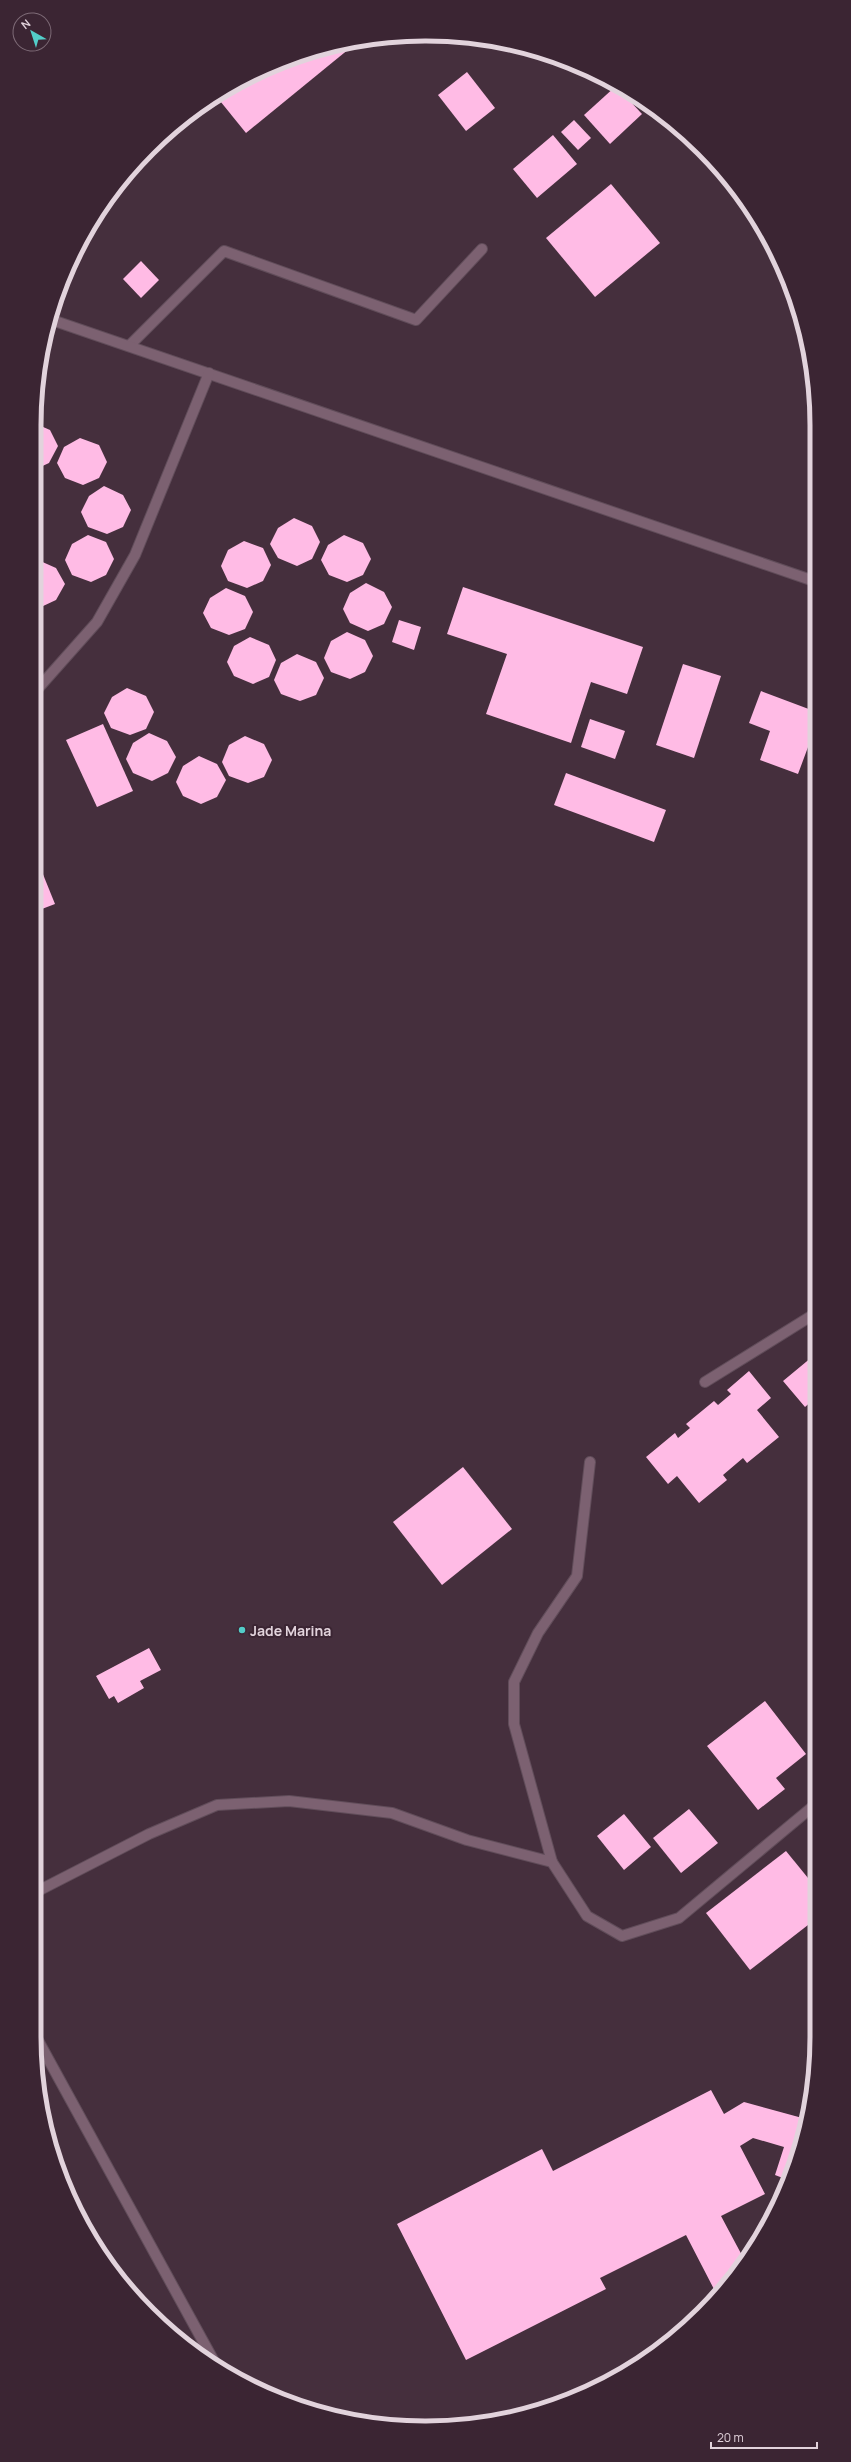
<svg xmlns="http://www.w3.org/2000/svg" width="851" height="2462" font-family="Manrope,sans-serif">
<style>
.building{fill:#ffbbe5}
.lines{fill:none;stroke-linecap:round;stroke-linejoin:round}
.lane-casing{stroke:#614d5a;stroke-width:12}
.street-casing{stroke:#614d5a;stroke-width:12}
.lane{stroke:#7c6171;stroke-width:10}
.street{stroke:#7c6171;stroke-width:10}
.poi-dot{fill:#53cdc9;stroke:#3b2533;stroke-width:1.5}
.labels{text-anchor:middle;dominant-baseline:central;stroke-width:4;stroke-linejoin:round;paint-order:stroke}
.poi-label{font-size:14px;font-weight:bold;fill:#e2d3dc;stroke:#3b2533;text-anchor:start}
.rim{fill:none;stroke:#e2d3dc;stroke-width:5}
</style>
<rect width="100%" height="100%" fill="#452f3d"/>
<!-- building -->
<g class="building">
<path d="M 354,42 L 355,44 L 246,133 L 216,96 L 230,87 L 299,55 Z"/>
<path d="M 467,72 L 495,108 L 466,131 L 438,95 Z"/>
<path d="M 616,86 L 642,114 L 610,144 L 584,115 Z"/>
<path d="M 574,120 L 591,138 L 578,150 L 561,132 Z"/>
<path d="M 553,135 L 577,164 L 537,198 L 513,169 Z"/>
<path d="M 611,184 L 660,243 L 595,297 L 546,238 Z"/>
<path d="M 141,261 L 159,280 L 141,298 L 123,279 Z"/>
<path d="M 34,423 L 50,430 L 58,446 L 49,463 L 34,470 Z"/>
<path d="M 80,438 L 99,445 L 107,462 L 99,478 L 83,485 L 65,478 L 57,463 L 64,447 Z"/>
<path d="M 104,486 L 123,495 L 131,510 L 123,527 L 107,534 L 88,527 L 81,512 L 89,496 Z"/>
<path d="M 294,518 L 312,526 L 320,542 L 312,559 L 297,566 L 278,558 L 270,544 L 278,528 Z"/>
<path d="M 88,535 L 106,542 L 114,559 L 106,575 L 91,582 L 72,575 L 65,560 L 72,544 Z"/>
<path d="M 344,535 L 363,543 L 371,559 L 363,575 L 347,582 L 329,575 L 321,560 L 328,545 Z"/>
<path d="M 244,541 L 263,548 L 271,565 L 263,581 L 247,588 L 228,581 L 221,566 L 228,550 Z"/>
<path d="M 38,560 L 56,568 L 65,584 L 56,600 L 41,607 L 34,604 L 34,562 Z"/>
<path d="M 366,583 L 384,592 L 392,607 L 384,624 L 368,631 L 350,623 L 343,609 L 350,593 Z"/>
<path d="M 463,587 L 643,647 L 627,694 L 591,682 L 571,743 L 486,714 L 507,654 L 447,634 Z"/>
<path d="M 226,588 L 245,596 L 253,612 L 245,629 L 229,635 L 211,628 L 203,613 L 210,598 Z"/>
<path d="M 399,620 L 421,627 L 414,650 L 392,642 Z"/>
<path d="M 347,632 L 365,640 L 373,656 L 365,672 L 350,679 L 331,672 L 324,658 L 331,641 Z"/>
<path d="M 250,637 L 269,645 L 276,660 L 269,677 L 253,684 L 234,676 L 227,662 L 234,646 Z"/>
<path d="M 297,654 L 316,662 L 324,678 L 316,695 L 300,701 L 281,694 L 274,680 L 281,663 Z"/>
<path d="M 683,664 L 721,676 L 694,758 L 656,745 Z"/>
<path d="M 127,688 L 146,696 L 154,712 L 146,729 L 130,735 L 111,728 L 104,713 L 112,697 Z"/>
<path d="M 761,691 L 814,711 L 814,731 L 798,774 L 760,760 L 770,731 L 749,723 Z"/>
<path d="M 590,719 L 625,731 L 615,759 L 581,747 Z"/>
<path d="M 103,724 L 133,791 L 97,807 L 66,740 Z"/>
<path d="M 149,733 L 167,741 L 176,757 L 168,773 L 152,781 L 133,773 L 126,759 L 133,743 Z"/>
<path d="M 245,736 L 264,744 L 272,760 L 264,777 L 248,783 L 229,776 L 222,762 L 229,745 Z"/>
<path d="M 199,756 L 217,764 L 226,780 L 217,797 L 201,804 L 183,796 L 176,782 L 183,766 Z"/>
<path d="M 566,773 L 666,810 L 654,842 L 554,805 Z"/>
<path d="M 34,852 L 55,904 L 34,912 Z"/>
<path d="M 812,1357 L 816,1362 L 816,1401 L 814,1399 L 805,1407 L 783,1381 Z"/>
<path d="M 749,1371 L 771,1398 L 757,1410 L 779,1437 L 747,1463 L 743,1458 L 723,1475 L 727,1480 L 699,1503 L 677,1476 L 668,1484 L 646,1457 L 675,1433 L 678,1438 L 690,1428 L 686,1424 L 714,1401 L 718,1405 L 731,1394 L 727,1390 Z"/>
<path d="M 463,1467 L 512,1529 L 442,1585 L 393,1522 Z"/>
<path d="M 149,1648 L 161,1670 L 140,1681 L 144,1688 L 118,1703 L 114,1696 L 109,1699 L 96,1676 Z"/>
<path d="M 765,1701 L 806,1754 L 776,1778 L 785,1789 L 758,1810 L 707,1746 Z"/>
<path d="M 689,1809 L 718,1843 L 681,1873 L 653,1838 Z"/>
<path d="M 624,1814 L 651,1847 L 624,1870 L 597,1836 Z"/>
<path d="M 786,1851 L 817,1889 L 817,1918 L 750,1970 L 706,1913 Z"/>
<path d="M 711,2090 L 724,2114 L 744,2102 L 806,2119 L 804,2138 L 788,2180 L 775,2175 L 784,2147 L 753,2138 L 740,2146 L 765,2194 L 721,2216 L 745,2261 L 717,2295 L 686,2235 L 600,2278 L 606,2289 L 466,2360 L 397,2224 L 542,2149 L 553,2171 Z"/>
<path d="M 763,2219 L 770,2221 L 753,2250 Z"/>
</g>
<g class="lines">
<!-- lane casing -->
<g class="lane-casing">
<path id="lane" d="M 129,346 L 224,251 L 416,320 L 482,249"/>
</g>
<!-- street casing -->
<g class="street-casing">
<g id="street">
<path d="M 49,319 L 814,581"/>
<path d="M 34,693 L 97,622 L 135,555 L 209,373"/>
<path d="M 705,1382 L 816,1313"/>
<path d="M 552,1862 L 514,1724 L 514,1682 L 538,1633 L 577,1576 L 590,1462"/>
<path d="M 34,1893 L 149,1834 L 217,1805 L 289,1801 L 392,1813 L 467,1840 L 552,1862 L 587,1916 L 622,1936 L 679,1918 L 817,1803"/>
<path d="M 34,2033 L 216,2365"/>
</g>
</g>
<!-- lane -->
<use href="#lane" class="lane"/>
<!-- street -->
<use href="#street" class="street"/>
</g>
<!-- markers -->
<circle class="poi-dot" cx="242" cy="1630" r="4"/>
<g class="labels">
<!-- poi labels -->
<g class="poi-label">
<text x="250" y="1630">Jade Marina</text>
</g>
</g>
<!-- crop -->
<path d="M0 0H851V2462H0ZM425 41H426A384 384 0 0 1 810 425V2037A384 384 0 0 1 426 2421H425A384 384 0 0 1 41 2037V425A384 384 0 0 1 425 41Z" fill="#3b2533" fill-rule="evenodd"/>
<path class="rim" d="M425 41H426A384 384 0 0 1 810 425V2037A384 384 0 0 1 426 2421H425A384 384 0 0 1 41 2037V425A384 384 0 0 1 425 41Z"/>
<!-- north arrow -->
<g transform="translate(32 32) rotate(321)"><circle r="19" fill="#3b2533" stroke="#7e6b77"/>
<path d="M0-3L7 15L0 10L-7 15Z" fill="#53cdc9"/>
<text y="-6" font-size="11" font-weight="bold" text-anchor="middle" fill="#e2d3dc">N</text>
</g>
<!-- scale -->
<path d="M711 2442v6h106v-6" fill="none" stroke="#e2d3dc" stroke-width="2"/>
<text x="717" y="2442" font-size="12" fill="#e2d3dc" stroke="#3b2533" stroke-width="3" paint-order="stroke">20 m</text>
</svg>
